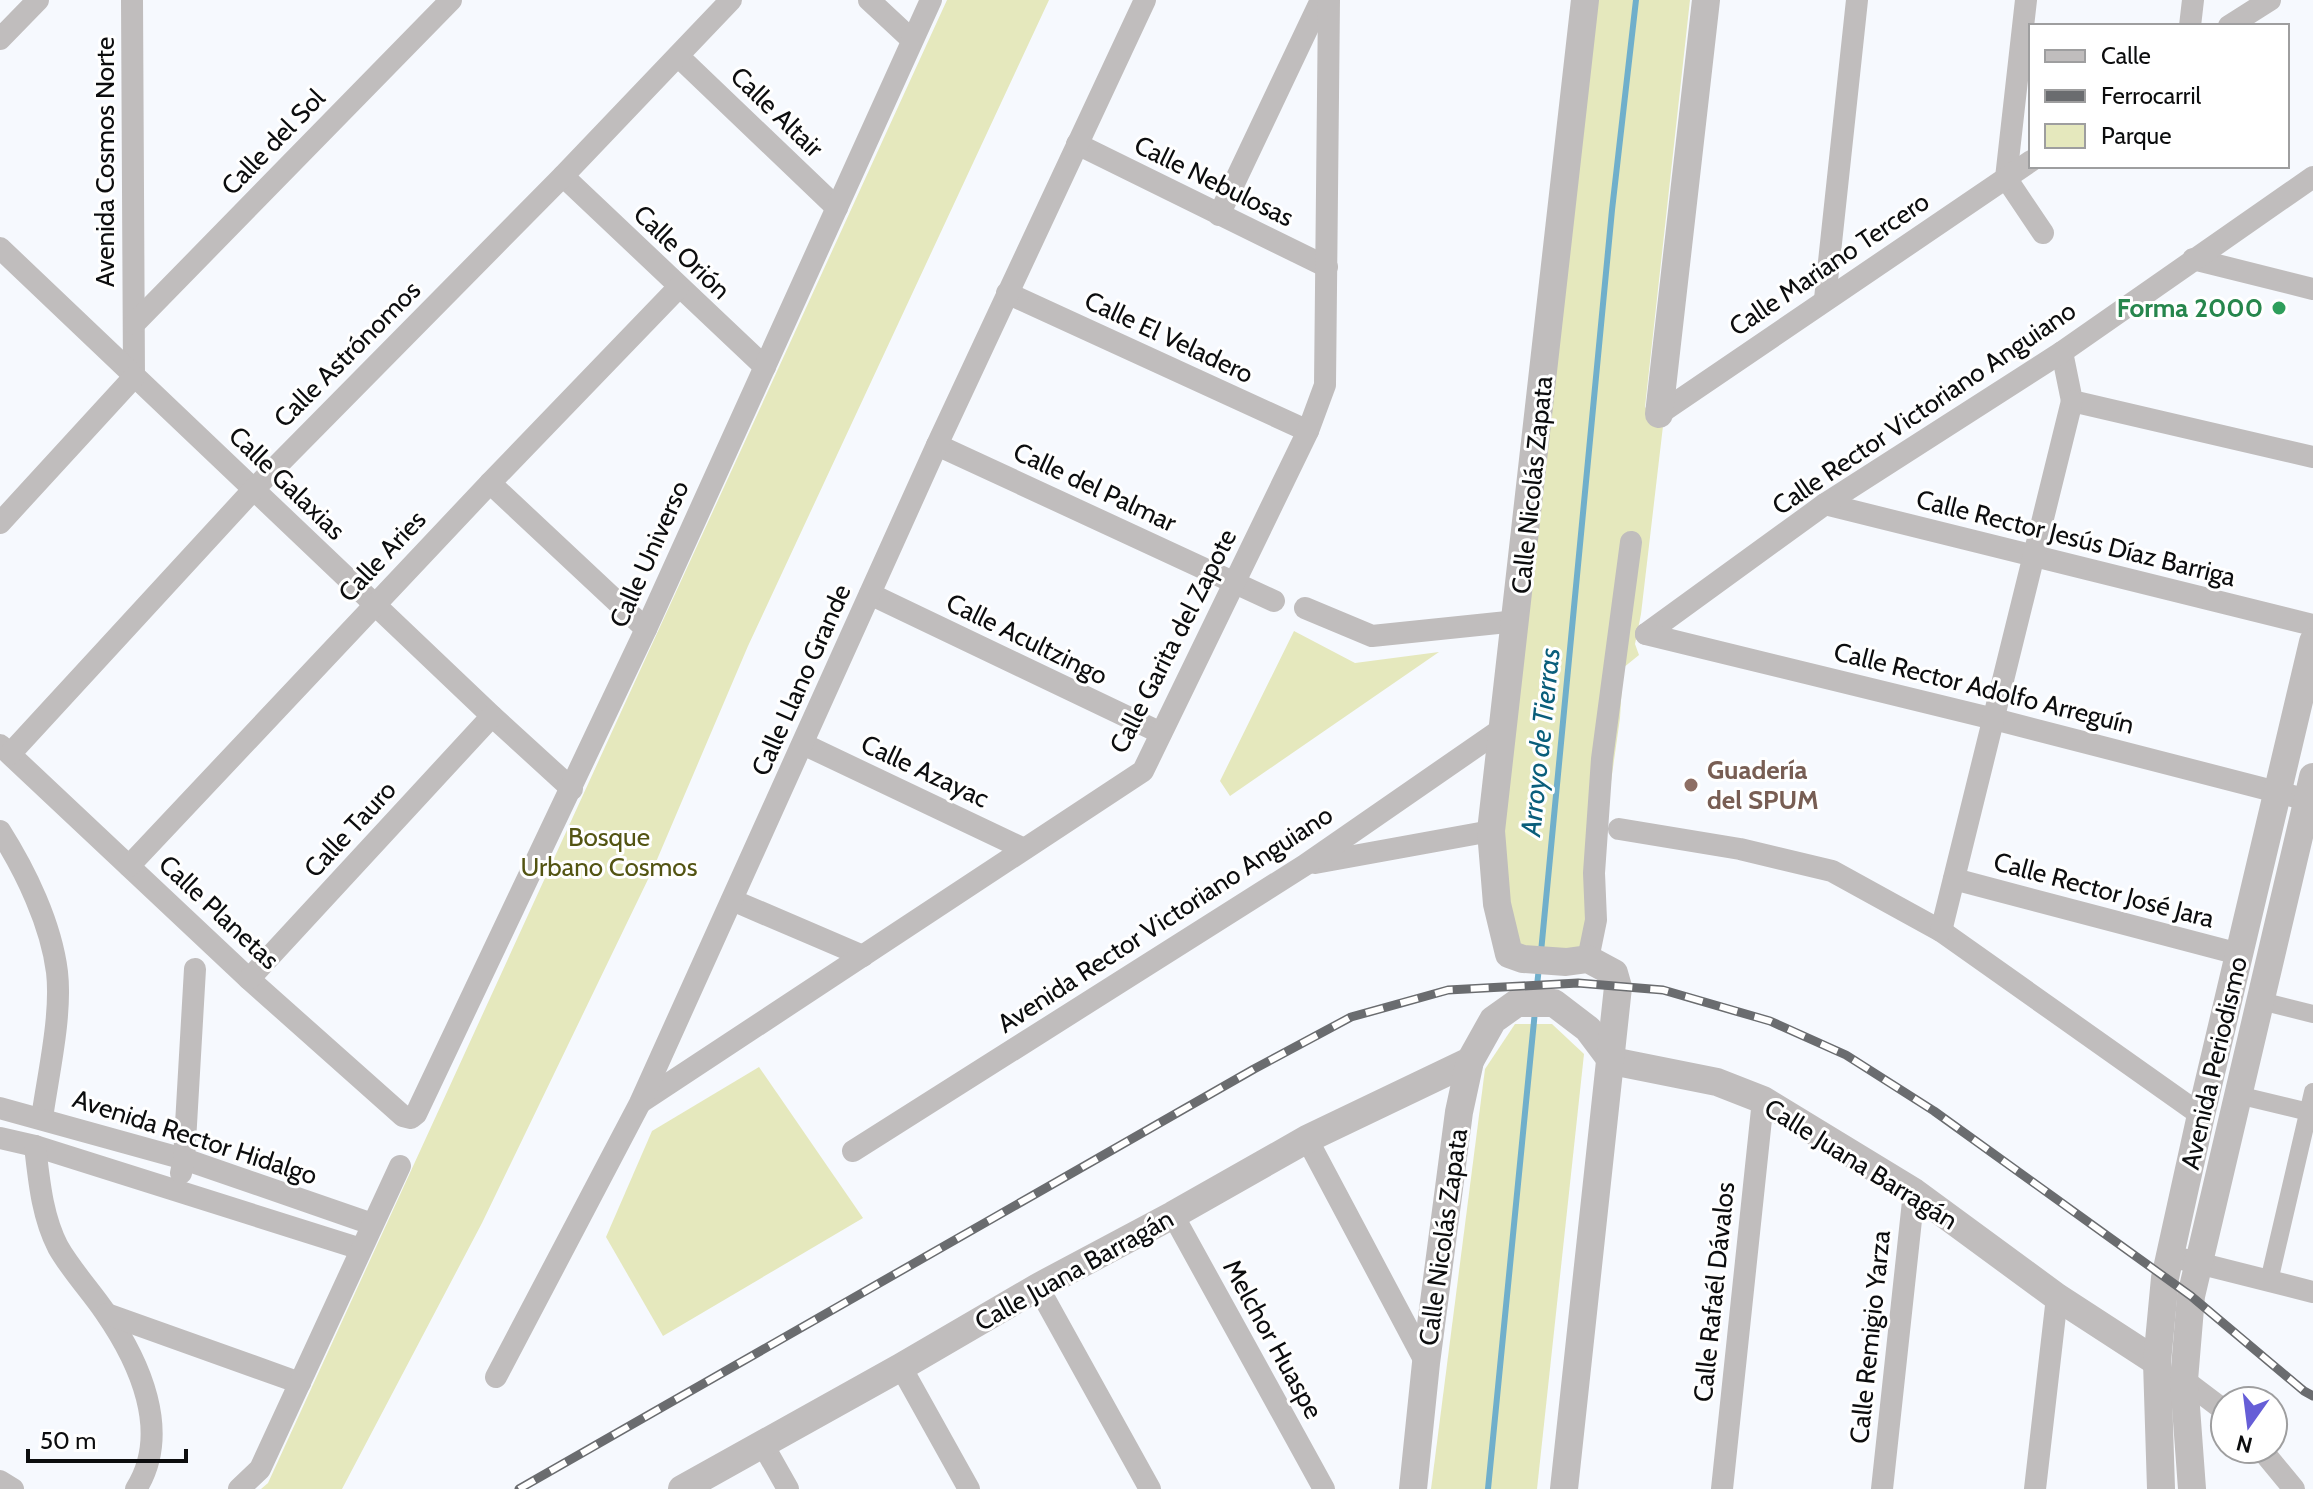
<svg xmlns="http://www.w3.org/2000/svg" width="2313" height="1489" font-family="Cabin,sans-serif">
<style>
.green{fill:#e5e8bd}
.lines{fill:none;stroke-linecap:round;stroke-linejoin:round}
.stream{stroke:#70afcb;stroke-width:6}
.pedestrian{stroke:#c0bdbd;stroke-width:18}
.minor{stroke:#c0bdbd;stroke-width:22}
.tertiary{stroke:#c0bdbd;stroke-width:28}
.rail-casing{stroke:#6a6c6f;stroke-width:9}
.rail{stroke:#fff;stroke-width:6;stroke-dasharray:18;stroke-linecap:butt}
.leisure-dot{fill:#2e9e5b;stroke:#fff;stroke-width:3}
.education-dot{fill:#8d6e63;stroke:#fff;stroke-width:3}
.labels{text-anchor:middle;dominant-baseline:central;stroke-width:6;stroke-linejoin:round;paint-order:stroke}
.street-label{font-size:26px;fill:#0c0d0e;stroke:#fff}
.leisure-label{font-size:26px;font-weight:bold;fill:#27864d;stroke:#fff;text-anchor:end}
.education-label{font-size:26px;font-weight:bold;fill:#785e54;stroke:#fff;text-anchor:start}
.park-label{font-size:26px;fill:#535412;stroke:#fff}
.water-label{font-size:28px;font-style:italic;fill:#0a5e7b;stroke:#fff}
</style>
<rect width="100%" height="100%" fill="#f6f9fe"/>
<!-- green -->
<g class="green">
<path d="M 947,0 L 1049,0 L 748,646 L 653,869 L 482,1223 L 342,1489 L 261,1489 L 268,1483 Z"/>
<path d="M 1595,0 L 1690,0 L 1645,407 L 1663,426 L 1641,614 L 1635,644 L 1639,655 L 1623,668 L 1620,718 L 1588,944 L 1551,958 L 1519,947 L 1504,918 L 1502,836 Z"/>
<path d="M 1294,631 L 1355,663 L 1439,652 L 1230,796 L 1220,781 Z"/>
<path d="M 1515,1024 L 1552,1024 L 1584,1054 L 1537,1489 L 1431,1489 L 1485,1069 Z"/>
<path d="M 759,1067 L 863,1218 L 663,1336 L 606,1237 L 652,1131 Z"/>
</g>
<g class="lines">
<!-- stream -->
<g class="stream">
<path d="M 1541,952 L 1612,210 L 1636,0"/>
<path d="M 1536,995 L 1539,967"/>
<path d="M 1488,1489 L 1535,1011"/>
</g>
<!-- pedestrian -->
<g class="pedestrian">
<path d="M 2261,1001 L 2313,1014"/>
<path d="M 2238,1095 L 2313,1113"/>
<path d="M 2269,1281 L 2313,1092"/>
</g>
<!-- minor -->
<g class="minor">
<path d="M 132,0 L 134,377"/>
<path d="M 869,0 L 912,40"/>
<path d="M 2026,0 L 2006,178 L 2043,233"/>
<path d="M 2190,26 L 2193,0"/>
<path d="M 2229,26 L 2270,0"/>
<path d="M 0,39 L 38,0"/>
<path d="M 678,56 L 837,208"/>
<path d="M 1077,144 L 1327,267"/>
<path d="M 563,176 L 765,367"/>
<path d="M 1219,215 L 1321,0"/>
<path d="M 0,248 L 492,716 L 572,789"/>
<path d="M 2193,259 L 2313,289"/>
<path d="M 1007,293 L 1308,431"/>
<path d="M 1825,299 L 1857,0"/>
<path d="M 134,324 L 451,0"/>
<path d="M 2062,352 L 2072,401 L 2313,457"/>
<path d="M 1659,414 L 2031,161"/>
<path d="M 937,445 L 1274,601"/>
<path d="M 490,483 L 646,629"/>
<path d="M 1825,504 L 2313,625"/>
<path d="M 0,523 L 134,377"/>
<path d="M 870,594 L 1161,733"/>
<path d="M 1305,608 L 1372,636 L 1517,621"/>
<path d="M 1646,634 L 1825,504 L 2062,352 L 2313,177"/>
<path d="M 1646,634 L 1994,719 L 2308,800"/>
<path d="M 803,744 L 1024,849"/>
<path d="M 0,745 L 249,979 L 403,1116 L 411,1118 L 416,1114 L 646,629 L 931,0"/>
<path d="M 10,754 L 253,490 L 563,176 L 731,0"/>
<path d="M 1619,829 L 1740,849 L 1832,871 L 1941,931 L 2201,1115"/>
<path d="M 0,831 C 26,872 51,924 57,972 C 62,1015 48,1075 42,1118"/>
<path d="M 1315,863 L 1491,831"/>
<path d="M 129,866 L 490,483 L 678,288"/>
<path d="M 1954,879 L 2239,954"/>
<path d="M 732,900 L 863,956"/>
<path d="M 1941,931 L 2072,401"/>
<path d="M 1588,959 L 1596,920 L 1594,873 L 1602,759 L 1631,542"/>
<path d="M 249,979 L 492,716"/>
<path d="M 641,1102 L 1143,771 L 1308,431 L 1325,385 L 1329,0"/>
<path d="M 0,1108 L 184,1159 L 372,1224"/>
<path d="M 0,1138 L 35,1146 L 361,1249"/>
<path d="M 1307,1139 L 1426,1363"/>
<path d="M 35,1146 C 39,1180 42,1216 58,1247 C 71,1270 90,1290 105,1312 C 139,1361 172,1432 136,1489"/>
<path d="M 853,1151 L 1305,865 L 1503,728"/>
<path d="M 181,1173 L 184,1159 L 195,969"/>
<path d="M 1173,1215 L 1324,1489"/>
<path d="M 2170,1256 L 2313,1292"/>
<path d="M 1038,1287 L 1150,1489"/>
<path d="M 107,1314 L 300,1383"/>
<path d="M 901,1367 L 969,1489"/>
<path d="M 496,1377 L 640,1103 L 937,445 L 1145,0"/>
<path d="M 2184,1380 L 2225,1411"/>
<path d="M 762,1443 L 788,1489"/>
<path d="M 2261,1449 L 2294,1489"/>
<path d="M 0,1481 L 13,1489"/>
<path d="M 239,1489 L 260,1469 L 400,1166"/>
<path d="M 1722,1489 L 1763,1100"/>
<path d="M 1882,1489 L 1914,1192"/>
<path d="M 2035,1489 L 2057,1297"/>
</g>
<!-- tertiary -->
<g class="tertiary">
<path d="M 1659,414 L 1706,0"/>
<path d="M 682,1489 L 901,1367 L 1038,1287 L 1173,1215 L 1307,1139 L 1470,1061"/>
<path d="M 1413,1489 L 1426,1363 L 1459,1112 L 1470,1061 L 1493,1020 L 1517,1003 L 1554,1003 L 1588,1029 L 1612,1061 L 1717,1082 L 1763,1100 L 1914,1192 L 2057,1297 L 2157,1362"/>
<path d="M 1564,1489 L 1618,987 L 1614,973 L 1588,959 L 1566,962 L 1523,959 L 1509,954 L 1497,904 L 1491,831 L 1585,0"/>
<path d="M 2161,1489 L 2157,1362 L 2165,1278 L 2201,1115 L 2313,642"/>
<path d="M 2192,1489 L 2184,1380 L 2191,1296 L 2313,777"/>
</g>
<!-- rail casing -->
<g class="rail-casing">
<path id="rail" d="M 519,1489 L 1254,1069 L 1351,1017 L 1448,990 L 1578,983 L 1663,990 L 1770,1021 L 1846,1055 L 1934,1111 L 2191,1296 L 2304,1391 L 2313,1396"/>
</g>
<!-- rail -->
<use href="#rail" class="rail"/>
</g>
<!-- markers -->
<circle class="leisure-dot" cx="2279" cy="308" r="8"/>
<circle class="education-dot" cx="1691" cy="785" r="8"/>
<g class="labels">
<!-- street labels -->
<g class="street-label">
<text transform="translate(777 112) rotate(44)">Calle Altair</text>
<text transform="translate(273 142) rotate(-46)">Calle del Sol</text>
<text transform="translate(105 162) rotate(-90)">Avenida Cosmos Norte</text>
<text transform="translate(1214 181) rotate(26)">Calle Nebulosas</text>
<text transform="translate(682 252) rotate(44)">Calle Orión</text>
<text transform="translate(1829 264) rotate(-34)">Calle Mariano Tercero</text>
<text transform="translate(1169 337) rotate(25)">Calle El Veladero</text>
<text transform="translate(347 354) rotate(-45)">Calle Astrónomos</text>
<text transform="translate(1924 408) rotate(-34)">Calle Rector Victoriano Anguiano</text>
<text transform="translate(287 483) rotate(44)">Calle Galaxias</text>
<text transform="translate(1532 485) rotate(-84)">Calle Nicolás Zapata</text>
<text transform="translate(1095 487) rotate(25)">Calle del Palmar</text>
<text transform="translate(2076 538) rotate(14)">Calle Rector Jesús Díaz Barriga</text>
<text transform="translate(649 554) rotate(-66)">Calle Universo</text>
<text transform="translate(382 556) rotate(-47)">Calle Aries</text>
<text transform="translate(1027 639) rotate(26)">Calle Acultzingo</text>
<text transform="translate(1173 641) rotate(-63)">Calle Garita del Zapote</text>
<text transform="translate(801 680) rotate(-66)">Calle Llano Grande</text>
<text transform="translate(1984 688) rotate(14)">Calle Rector Adolfo Arreguín</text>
<text transform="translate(925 771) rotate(25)">Calle Azayac</text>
<text transform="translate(350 829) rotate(-47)">Calle Tauro</text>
<text transform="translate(2104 890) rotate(15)">Calle Rector José Jara</text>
<text transform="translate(219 912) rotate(43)">Calle Planetas</text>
<text transform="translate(1165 919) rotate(-33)">Avenida Rector Victoriano Anguiano</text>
<text transform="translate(2214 1063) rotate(-77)">Avenida Periodismo</text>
<text transform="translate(195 1137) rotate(18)">Avenida Rector Hidalgo</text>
<text transform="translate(1861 1164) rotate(32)">Calle Juana Barragán</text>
<text transform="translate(1443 1237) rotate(-82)">Calle Nicolás Zapata</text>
<text transform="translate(1074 1270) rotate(-29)">Calle Juana Barragán</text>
<text transform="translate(1714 1292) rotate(-84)">Calle Rafaél Dávalos</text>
<text transform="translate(1870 1337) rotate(-84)">Calle Remigio Yarza</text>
<text transform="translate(1273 1339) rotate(61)">Melchor Huaspe</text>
</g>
<!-- leisure labels -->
<g class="leisure-label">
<text x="2263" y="308">Forma 2000</text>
</g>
<!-- education labels -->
<g class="education-label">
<text x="1707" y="770">Guadería<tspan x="1707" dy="30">del SPUM</tspan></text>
</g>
<!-- park labels -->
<g class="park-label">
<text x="609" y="837">Bosque<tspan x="609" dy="30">Urbano Cosmos</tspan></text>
</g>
<!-- water labels -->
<g class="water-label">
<text transform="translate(1540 742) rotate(-84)">Arroyo de Tierras</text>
</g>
</g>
<!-- legend -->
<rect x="2029" y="24" width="260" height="144" fill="#ffffff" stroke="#9e9e9f" stroke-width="2"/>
<rect x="2045" y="50" width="40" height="12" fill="#c0bdbd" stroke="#9e9e9f" stroke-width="2"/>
<text x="2101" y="64" font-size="24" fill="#0c0d0e">Calle</text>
<rect x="2045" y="90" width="40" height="12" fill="#6a6c6f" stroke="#9e9e9f" stroke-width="2"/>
<text x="2101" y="104" font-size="24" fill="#0c0d0e">Ferrocarril</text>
<rect x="2045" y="124" width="40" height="24" fill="#e5e8bd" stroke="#9e9e9f" stroke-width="2"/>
<text x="2101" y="144" font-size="24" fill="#0c0d0e">Parque</text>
<!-- north arrow -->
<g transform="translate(2249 1425) rotate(194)"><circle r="38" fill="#ffffff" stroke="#9e9e9f" stroke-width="2"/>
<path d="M0-6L14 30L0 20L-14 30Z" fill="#665ed7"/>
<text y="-12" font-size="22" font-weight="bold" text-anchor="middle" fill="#0c0d0e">N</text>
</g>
<!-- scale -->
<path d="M28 1449v12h158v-12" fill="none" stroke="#0c0d0e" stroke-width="4"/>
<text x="40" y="1449" font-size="24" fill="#0c0d0e" stroke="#ffffff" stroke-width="6" paint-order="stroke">50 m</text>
</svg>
